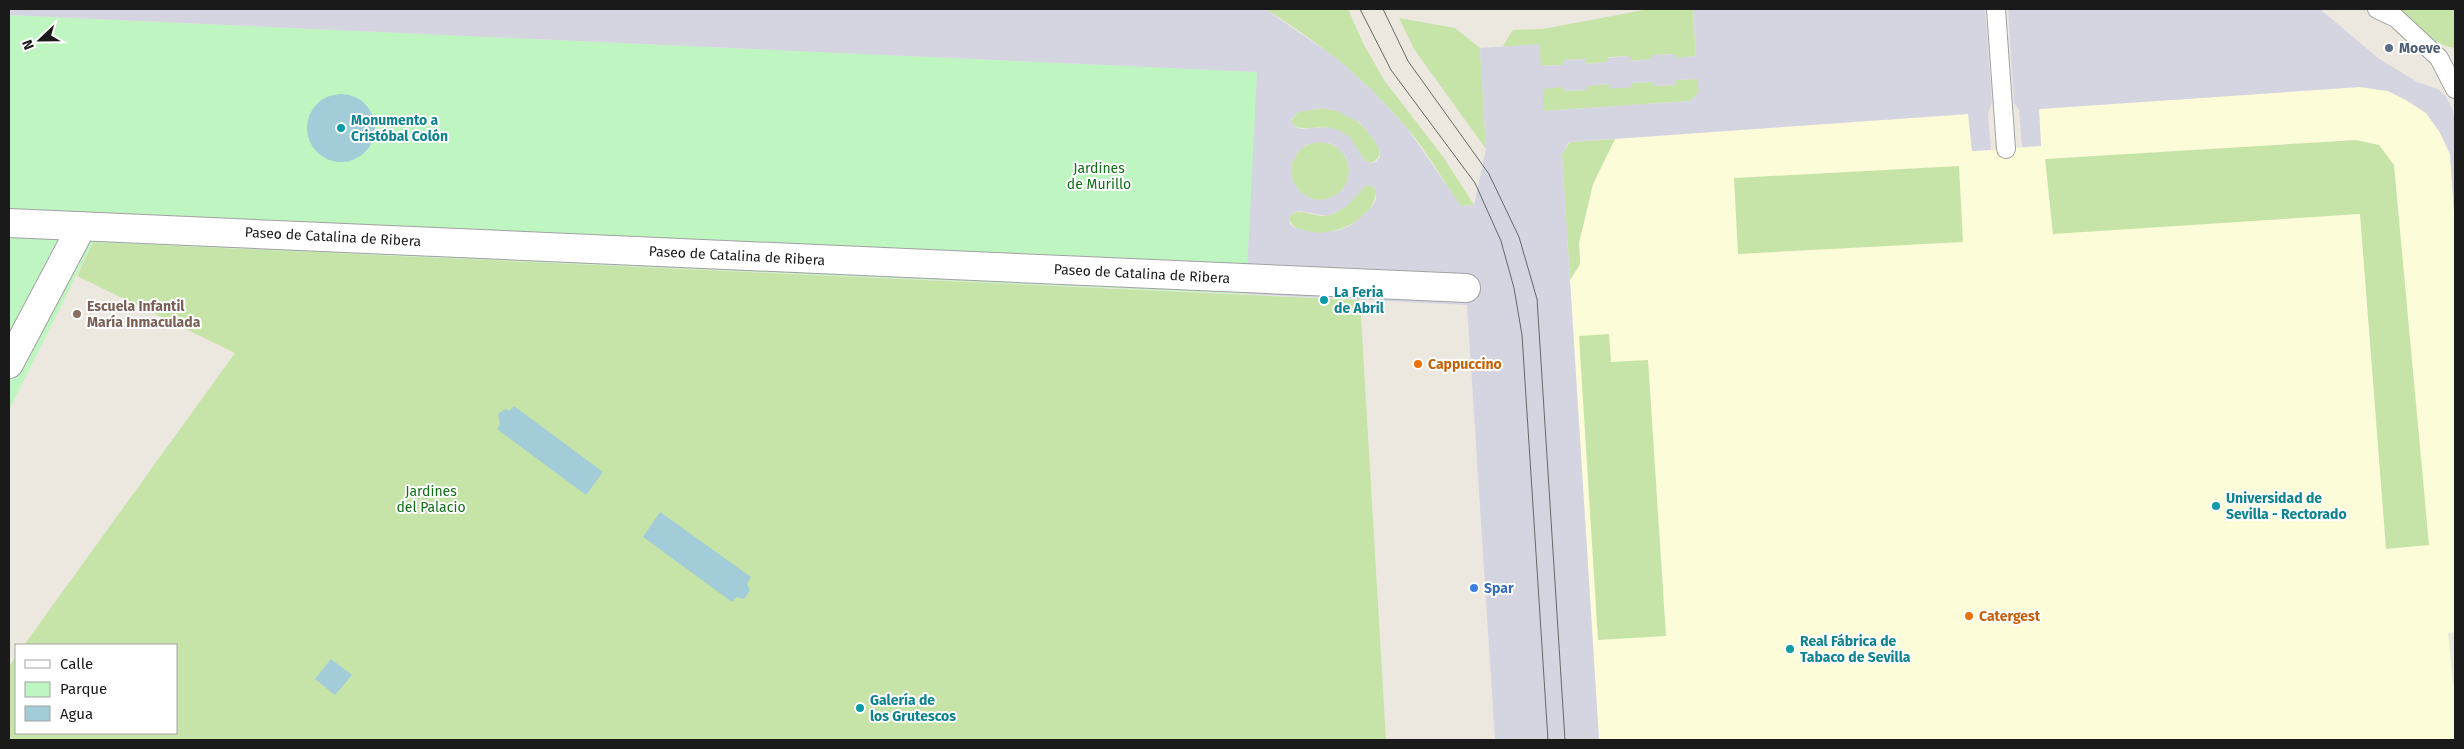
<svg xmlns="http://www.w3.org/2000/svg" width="2464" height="749" font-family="'Fira Sans',sans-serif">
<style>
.education{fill:#fdfcd8}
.grass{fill:#c6e4a8}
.park{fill:#bef5c1}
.plaza{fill:#d5d5e1;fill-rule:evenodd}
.water{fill:#a2ccd8}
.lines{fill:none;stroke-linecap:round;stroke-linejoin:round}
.lane-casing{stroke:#a1a1a1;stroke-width:20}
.street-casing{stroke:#a1a1a1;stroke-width:30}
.lane{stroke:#fff;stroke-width:18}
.street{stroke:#fff;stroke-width:28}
.tram{stroke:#686868;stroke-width:1}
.service-dot{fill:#5c6f8a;stroke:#fff;stroke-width:2}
.culture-dot{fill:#0f9aa8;stroke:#fff;stroke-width:2}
.education-dot{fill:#8d6e63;stroke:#fff;stroke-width:2}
.food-dot{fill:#e8710a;stroke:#fff;stroke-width:2}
.shop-dot{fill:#3f7fe0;stroke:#fff;stroke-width:2}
.labels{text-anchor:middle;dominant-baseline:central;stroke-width:4;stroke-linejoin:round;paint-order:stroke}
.service-label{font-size:14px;font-weight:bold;fill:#4e5e75;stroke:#fff;text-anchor:start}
.culture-label{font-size:14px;font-weight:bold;fill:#0d838f;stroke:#fff;text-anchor:start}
.park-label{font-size:14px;fill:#107017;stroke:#fff}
.street-label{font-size:14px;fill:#1a1a1a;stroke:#fff}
.education-label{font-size:14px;font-weight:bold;fill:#785e54;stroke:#fff;text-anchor:start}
.food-label{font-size:14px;font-weight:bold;fill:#c56008;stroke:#fff;text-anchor:start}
.shop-label{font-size:14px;font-weight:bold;fill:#366cbe;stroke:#fff;text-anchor:start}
</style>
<rect width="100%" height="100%" fill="#ece8e0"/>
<!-- education -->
<path class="education" d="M 2360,87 L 2388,91 L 2406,100 L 2426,113 L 2439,131 L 2450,154 L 2455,226 L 2455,632 L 2448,633 L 2453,685 L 2455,686 L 2455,740 L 1599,740 L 1570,280 L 1580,264 L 1579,243 L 1593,184 L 1615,139 L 1969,114 L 1972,151 L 2006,149 L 2041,146 L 2039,109 Z"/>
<!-- grass -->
<g class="grass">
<path d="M 1265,9 L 1348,9 L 1363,43 L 1384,80 L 1444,158 L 1474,205 L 1460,206 C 1443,180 1427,151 1406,127 C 1366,80 1318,41 1265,9 Z"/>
<path d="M 1649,9 L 1693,9 L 1696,56 L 1675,58 L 1674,54 L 1653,55 L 1652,59 L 1630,61 L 1630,56 L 1608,57 L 1608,62 L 1585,64 L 1585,59 L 1563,60 L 1563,65 L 1540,66 L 1503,46 L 1513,30 L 1543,29 Z"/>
<path d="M 2397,9 L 2455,9 L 2455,48 C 2434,47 2414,21 2397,9 Z"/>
<path d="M 1399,18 L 1455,28 L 1480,48 L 1486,149 L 1414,49 Z"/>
<path d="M 1698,79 L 1699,92 L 1690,101 L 1543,111 L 1542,88 L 1564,87 L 1565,91 L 1587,90 L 1587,86 L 1609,84 L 1609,88 L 1632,87 L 1631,83 L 1654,82 L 1654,86 L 1676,85 L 1676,80 Z"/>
<path d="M 1323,108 C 1332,110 1342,111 1350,116 C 1361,123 1396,155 1370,163 C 1357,158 1356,138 1339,131 C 1324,123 1308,132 1294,126 L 1291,121 L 1298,112 Z"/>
<path d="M 1615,139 L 1593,184 L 1579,243 L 1580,264 L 1570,280 L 1562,154 L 1570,142 Z"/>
<path d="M 2356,140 L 2379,145 L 2394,165 L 2429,545 L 2386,549 L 2360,214 L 2053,234 L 2045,159 Z"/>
<circle cx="1320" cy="171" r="29"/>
<path d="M 1959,166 L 1963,242 L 1738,254 L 1734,178 Z"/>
<path d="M 1365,186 L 1372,186 L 1376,190 C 1375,233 1293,247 1289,217 C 1298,206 1312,217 1325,216 C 1346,213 1352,195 1365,186 Z"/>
<path d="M 93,242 L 1360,300 L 1386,740 L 9,740 L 9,666 L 16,656 L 16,733 L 176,733 L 176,645 L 24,645 L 235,353 L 77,276 Z"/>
<path d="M 1609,334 L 1611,362 L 1648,360 L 1666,636 L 1598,640 L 1579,336 Z"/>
</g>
<!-- park -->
<path class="park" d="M 9,15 L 1258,72 L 1246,294 L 93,242 L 9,410 Z"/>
<!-- plaza -->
<g class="plaza">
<path d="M 9,9 L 1265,9 L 1335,57 L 1372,90 L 1407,128 L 1461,206 L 1474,205 L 1486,149 L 1480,48 L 1539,44 L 1541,66 L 1563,65 L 1563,60 L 1585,59 L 1586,64 L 1607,62 L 1607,58 L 1630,56 L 1631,61 L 1652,59 L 1652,55 L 1675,54 L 1675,58 L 1696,56 L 1693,9 L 1985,9 L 1992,102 L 1988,113 L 1991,150 L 1972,151 L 1968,114 L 1569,142 L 1562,154 L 1599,740 L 1495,740 L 1467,305 L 1246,294 L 1257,72 L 9,15 ZM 1697,79 L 1699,92 L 1690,101 L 1543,111 L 1543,89 L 1564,87 L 1565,91 L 1587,90 L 1588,86 L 1609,84 L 1609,89 L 1632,87 L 1631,83 L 1654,82 L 1654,86 L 1676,85 L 1676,80 ZM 1323,108 L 1337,111 L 1360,123 L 1375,141 L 1380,152 L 1380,157 L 1376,162 L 1371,163 L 1365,161 L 1350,137 L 1340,131 L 1328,127 L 1301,129 L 1294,126 L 1291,120 L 1298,112 ZM 1317,142 L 1329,143 L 1338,148 L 1346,157 L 1349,168 L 1348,179 L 1343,189 L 1334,196 L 1323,200 L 1312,199 L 1302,193 L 1295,185 L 1291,174 L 1292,163 L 1298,152 L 1306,145 ZM 1365,186 L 1372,186 L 1376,190 L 1376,200 L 1369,210 L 1351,225 L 1340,230 L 1318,233 L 1295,228 L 1290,224 L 1289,217 L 1293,213 L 1299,211 L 1327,216 L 1337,212 L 1347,206 Z"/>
<path d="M 2008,9 L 2320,9 L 2378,58 L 2417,82 L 2438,89 L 2446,97 L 2452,108 L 2455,121 L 2455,226 L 2450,154 L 2439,131 L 2426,113 L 2406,100 L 2388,91 L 2360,87 L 2039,109 L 2041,146 L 2022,147 L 2019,110 L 2014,103 Z"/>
</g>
<!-- water -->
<g class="water">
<circle cx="341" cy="128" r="34"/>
<path d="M 514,406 L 603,472 L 586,495 L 497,429 L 500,424 L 498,414 L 505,409 L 509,411 Z"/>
<path d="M 660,512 L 751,577 L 747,584 L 750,590 L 744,599 L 737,597 L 732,602 L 643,537 Z"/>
<path d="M 331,659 L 352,675 L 335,695 L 315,679 Z"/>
</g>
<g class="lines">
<!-- lane casing -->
<g class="lane-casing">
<g id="lane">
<path d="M 1996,9 L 2006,149"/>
<path d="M 2377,9 L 2396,18 L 2439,58 L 2455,89"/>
</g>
</g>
<!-- street casing -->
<g class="street-casing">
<g id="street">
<path d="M 9,223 L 1466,288"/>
<path d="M 9,364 L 82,226"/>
</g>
</g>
<!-- lane -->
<use href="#lane" class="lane"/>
<!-- street -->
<use href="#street" class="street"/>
<!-- tram -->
<g class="tram">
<path d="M 1360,9 L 1391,70 L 1475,183 L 1501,241 L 1514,288 L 1522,335 L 1548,740"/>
<path d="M 1383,9 L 1408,61 L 1489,174 L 1519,237 L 1537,299 L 1565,740"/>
</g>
</g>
<!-- markers -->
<circle class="service-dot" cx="2389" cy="48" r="5"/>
<g class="culture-dot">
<circle cx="341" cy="128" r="5"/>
<circle cx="1324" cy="300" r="5"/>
<circle cx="2216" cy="506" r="5"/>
<circle cx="1790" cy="649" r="5"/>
<circle cx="860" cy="708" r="5"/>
</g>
<circle class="education-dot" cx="77" cy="314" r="5"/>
<g class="food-dot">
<circle cx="1418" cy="364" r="5"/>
<circle cx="1969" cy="616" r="5"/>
</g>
<circle class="shop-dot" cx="1474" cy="588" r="5"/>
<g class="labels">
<!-- service labels -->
<g class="service-label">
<text x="2399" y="48">Moeve</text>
</g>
<!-- culture labels -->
<g class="culture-label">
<text x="351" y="120">Monumento a<tspan x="351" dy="16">Cristóbal Colón</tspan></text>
<text x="1334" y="292">La Feria<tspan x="1334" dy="16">de Abril</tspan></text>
<text x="2226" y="498">Universidad de<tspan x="2226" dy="16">Sevilla - Rectorado</tspan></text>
<text x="1800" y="641">Real Fábrica de<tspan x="1800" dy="16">Tabaco de Sevilla</tspan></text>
<text x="870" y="700">Galería de<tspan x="870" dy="16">los Grutescos</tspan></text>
</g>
<!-- park labels -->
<g class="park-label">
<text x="1099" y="168">Jardines<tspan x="1099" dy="16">de Murillo</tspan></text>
<text x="431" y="491">Jardines<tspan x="431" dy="16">del Palacio</tspan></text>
</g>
<!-- street labels -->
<g class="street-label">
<text transform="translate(333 237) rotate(3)">Paseo de Catalina de Ribera</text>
<text transform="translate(737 256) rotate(3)">Paseo de Catalina de Ribera</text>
<text transform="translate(1142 274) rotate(3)">Paseo de Catalina de Ribera</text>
</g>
<!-- education labels -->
<g class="education-label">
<text x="87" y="306">Escuela Infantil<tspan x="87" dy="16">María Inmaculada</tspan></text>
</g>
<!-- food labels -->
<g class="food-label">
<text x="1428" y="364">Cappuccino</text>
<text x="1979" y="616">Catergest</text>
</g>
<!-- shop labels -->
<g class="shop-label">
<text x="1484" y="588">Spar</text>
</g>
</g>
<!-- border -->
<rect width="2464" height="749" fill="none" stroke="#1a1a1a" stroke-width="20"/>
<!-- legend -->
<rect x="15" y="644" width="162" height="90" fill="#ffffff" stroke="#a3a3a3"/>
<rect x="25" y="660" width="25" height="8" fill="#ffffff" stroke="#a3a3a3"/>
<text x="60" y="669" font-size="15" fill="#1a1a1a">Calle</text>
<rect x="25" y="682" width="25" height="15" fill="#bef5c1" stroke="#a3a3a3"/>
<text x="60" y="694" font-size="15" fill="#1a1a1a">Parque</text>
<rect x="25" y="706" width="25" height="15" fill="#a2ccd8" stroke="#a3a3a3"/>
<text x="60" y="719" font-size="15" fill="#1a1a1a">Agua</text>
<!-- north arrow -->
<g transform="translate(40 40) rotate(248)" stroke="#ffffff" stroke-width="4" paint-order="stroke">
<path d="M0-4L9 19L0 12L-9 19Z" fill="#1a1a1a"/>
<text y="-8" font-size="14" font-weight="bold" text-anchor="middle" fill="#1a1a1a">N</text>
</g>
</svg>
